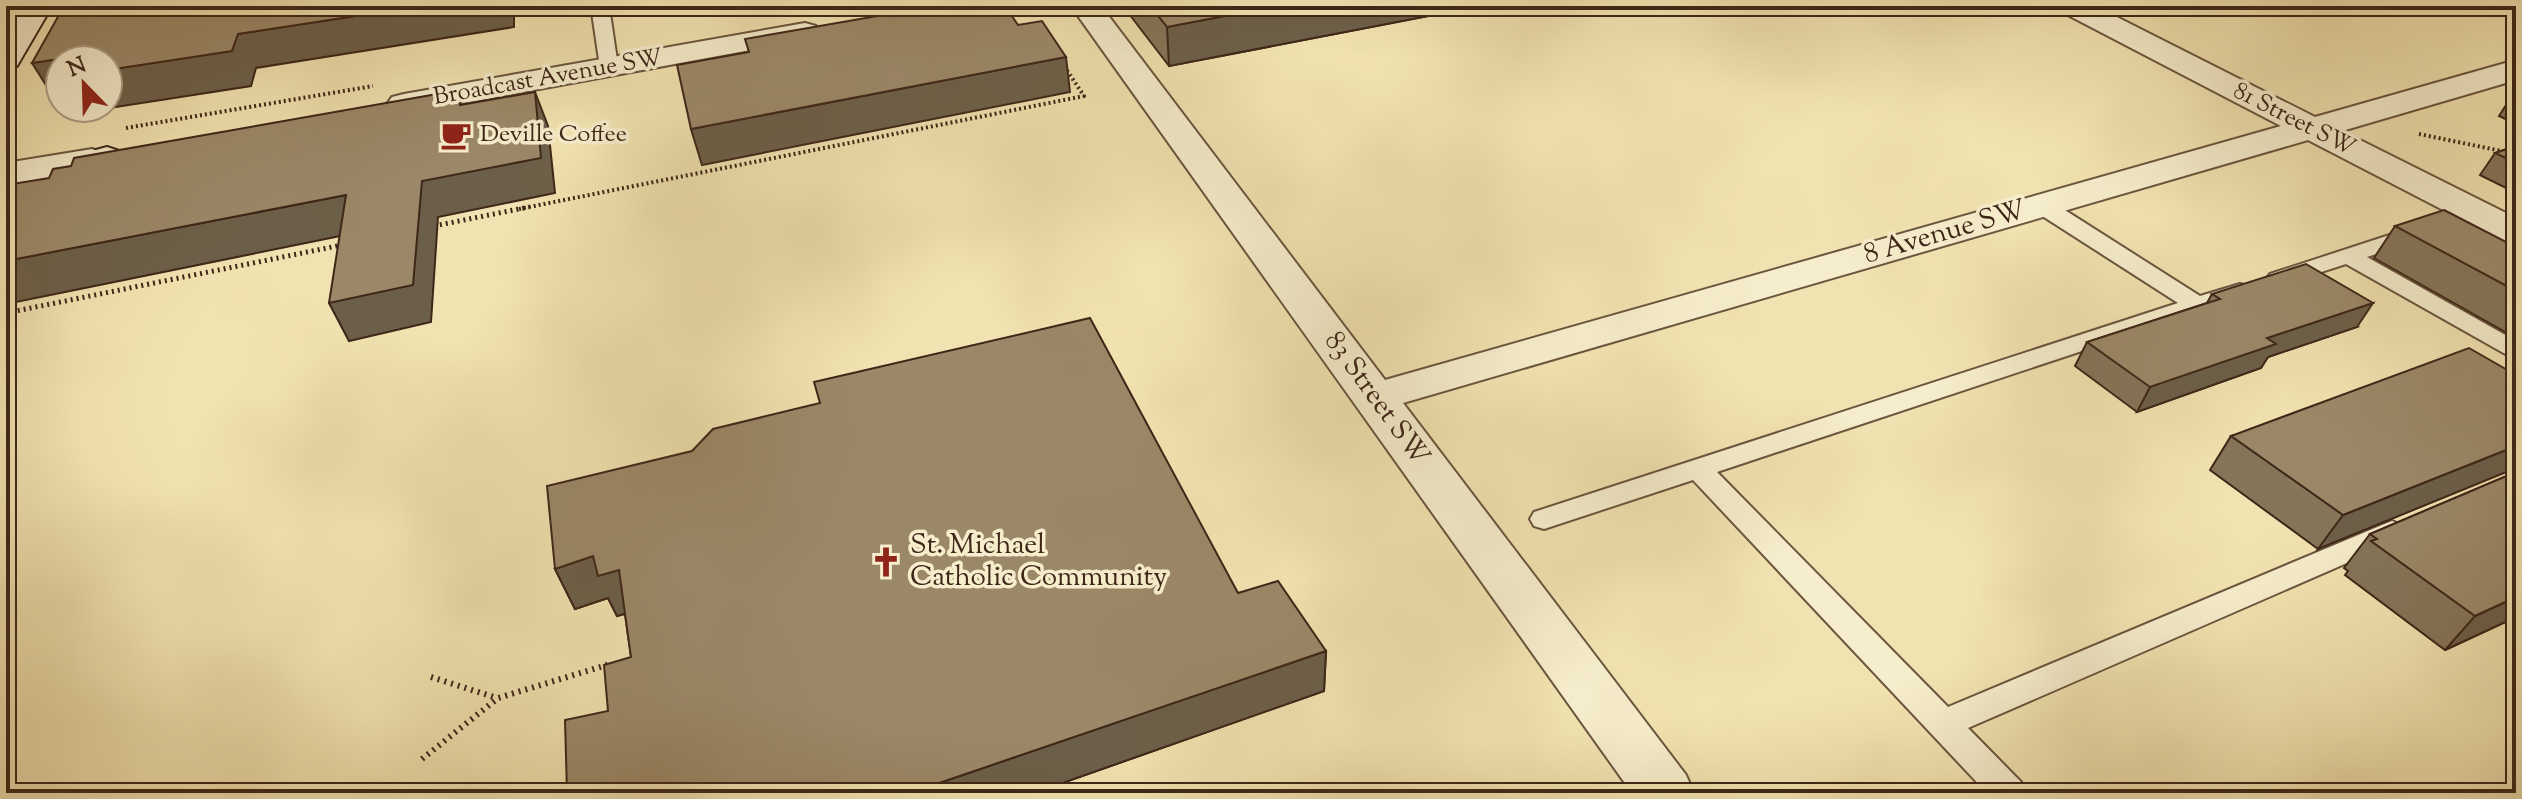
<svg xmlns="http://www.w3.org/2000/svg" width="2522" height="799" font-family="'Sorts Mill Goudy',serif">
<style>
.lines{fill:none;stroke-linecap:round;stroke-linejoin:round}
.service-casing{stroke:#6b553e;stroke-width:4}
.minor-casing{stroke:#6b553e;stroke-width:4}
.secondary-casing{stroke:#3e2618;stroke-width:4}
.path-far2{stroke:#3e2618;stroke-width:4;stroke-dasharray:2 3;stroke-linecap:butt}
.path-far1{stroke:#3e2618;stroke-width:5;stroke-dasharray:2 4;stroke-linecap:butt}
.path{stroke:#3e2618;stroke-width:6;stroke-dasharray:2 5;stroke-linecap:butt}
.service{fill:#f6edcc;fill-rule:evenodd}
.minor{fill:#f6edcc;fill-rule:evenodd}
.secondary{fill:#f6edcc;fill-rule:evenodd}
.wall{fill:#857559;stroke:#3e2618;stroke-width:2}
.shaded-wall{fill:#6c5f49;stroke:#3e2618;stroke-width:2}
.building{fill:#9b8868;stroke:#3e2618;stroke-width:2}
.labels{text-anchor:middle;dominant-baseline:central;stroke-width:7;stroke-linejoin:round;paint-order:stroke}
.far-street-label{font-size:24px;fill:#3e2618;stroke:#f6edcc}
.far-poi-label{font-size:24px;fill:#3e2618;stroke:#f6edcc;text-anchor:start}
.street-label{font-size:28px;fill:#3e2618;stroke:#f6edcc}
.poi-label{font-size:28px;fill:#3e2618;stroke:#f6edcc;text-anchor:start}
</style>
<rect width="100%" height="100%" fill="#f1e3b1"/>
<filter id="stains"><feTurbulence type="fractalNoise" baseFrequency=".0025" numOctaves="4"/><feColorMatrix values="0 0 0 0 .2 0 0 0 0 .09 0 0 0 0 .02 0 0 0 .5 -.17"/></filter>
<radialGradient id="worn" r=".72"><stop offset=".6" stop-color="#630" stop-opacity="0"/><stop offset="1" stop-color="#630" stop-opacity=".3"/></radialGradient>
<g class="lines">
<!-- service casing -->
<g class="service-casing">
<g id="service">
<path d="M 591,6 L 609,6 L 618,67 L 616,71 L 602,71 L 600,67 Z"/>
<path d="M 2041,198 L 2049,200 L 2200,296 L 2240,284 L 2248,286 L 2252,291 L 2248,296 L 1717,472 L 1948,707 L 2382,525 L 2392,521 L 2402,525 L 2406,532 L 2402,539 L 1968,728 L 2021,782 L 2026,793 L 1987,793 L 1693,480 L 1544,529 L 1534,526 L 1530,519 L 1534,512 L 2178,303 L 2033,210 L 2030,205 Z"/>
<path d="M 2414,227 L 2422,229 L 2425,234 L 2422,239 L 2367,257 L 2516,341 L 2516,360 L 2346,264 L 2278,286 L 2270,284 L 2266,279 L 2270,274 Z"/>
</g>
</g>
<!-- minor casing -->
<g class="minor-casing">
<g id="minor">
<path d="M 1071,6 L 1101,6 L 1385,380 L 2281,126 L 2062,12 L 2057,6 L 2095,6 L 2315,117 L 2516,60 L 2516,80 L 2342,131 L 2516,218 L 2516,244 L 2503,241 L 2308,140 L 1403,403 L 1686,775 L 1694,793 L 1632,793 Z"/>
<path d="M 805,23 L 816,26 L 820,32 L 816,38 L 404,114 L 392,111 L 387,104 L 392,97 L 404,94 Z"/>
<path d="M 92,149 L 104,153 L 110,160 L 104,167 L 6,185 L 6,163 Z"/>
</g>
</g>
<!-- secondary casing -->
<g class="secondary-casing">
<g id="secondary">
<path d="M 22,6 L 52,6 L 17,66 L 6,68 L 6,33 Z"/>
<path d="M 107,147 L 119,151 L 125,158 L 119,165 L 74,179 L 6,209 L 6,184 L 48,163 Z"/>
</g>
</g>
<!-- path-far2 -->
<g class="path-far2">
<path d="M 1008,16 L 1033,6"/>
<path d="M 6,106 L 15,89"/>
<path d="M 126,128 L 373,86"/>
<path d="M 2419,134 L 2516,154"/>
<path d="M 519,209 L 1084,96 L 1064,66"/>
</g>
<!-- path-far1 -->
<g class="path-far1">
<path d="M 434,226 L 529,207"/>
<path d="M 6,313 L 342,245"/>
</g>
<!-- path -->
<g class="path">
<path d="M 431,677 L 497,698"/>
<path d="M 422,759 L 498,698 L 610,664"/>
</g>
<!-- service -->
<use href="#service" class="service"/>
<!-- minor -->
<use href="#minor" class="minor"/>
<!-- secondary -->
<use href="#secondary" class="secondary"/>
</g>
<!-- wall -->
<g class="wall">
<path d="M 1123,6 L 1480,6 L 1169,66 Z"/>
<path d="M 2516,93 L 2516,124 L 2499,116 L 2513,94 Z"/>
<path d="M 2516,146 L 2516,193 L 2480,175 L 2495,153 Z"/>
<path d="M 2395,226 L 2516,247 L 2516,338 L 2374,258 Z"/>
<path d="M 2212,294 L 2357,327 L 2268,357 L 2261,368 L 2137,412 L 2075,366 L 2087,342 L 2207,303 Z"/>
<path d="M 2516,375 L 2318,549 L 2210,470 L 2231,436 Z"/>
<path d="M 2516,472 L 2516,617 L 2445,650 L 2345,575 L 2348,571 L 2344,568 L 2370,534 Z"/>
<path d="M 555,569 L 1238,593 L 1326,651 L 1324,691 L 1034,793 L 567,793 L 608,711 L 631,657 L 625,614 L 617,616 L 608,598 L 575,609 Z"/>
</g>
<!-- shaded-wall -->
<g class="shaded-wall">
<path d="M 421,6 L 514,6 L 514,27 L 256,68 L 251,86 L 71,114 L 67,108 L 108,108 L 108,70 L 238,34 Z"/>
<path d="M 1277,6 L 1480,6 L 1169,66 L 1167,27 Z"/>
<path d="M 1066,57 L 1070,92 L 702,165 L 691,129 Z"/>
<path d="M 59,59 L 60,97 L 54,98 L 32,63 Z"/>
<path d="M 460,90 L 475,124 L 460,105 Z"/>
<path d="M 535,92 L 548,126 L 555,193 L 438,217 L 431,322 L 349,341 L 329,303 L 422,181 Z"/>
<path d="M 346,195 L 365,231 L 6,304 L 6,261 Z"/>
<path d="M 2373,303 L 2357,327 L 2268,357 L 2261,368 L 2137,412 L 2150,387 L 2267,338 Z"/>
<path d="M 2516,446 L 2516,468 L 2318,549 L 2343,515 Z"/>
<path d="M 593,556 L 619,570 L 637,610 L 617,616 L 608,598 L 575,609 L 555,569 Z"/>
<path d="M 2516,597 L 2516,617 L 2445,650 L 2475,616 Z"/>
<path d="M 1326,651 L 1324,691 L 1034,793 L 910,793 Z"/>
<path d="M 716,788 L 718,793 L 698,793 Z"/>
</g>
<!-- building -->
<g class="building">
<path d="M 64,6 L 421,6 L 238,34 L 232,51 L 108,70 L 108,60 L 60,60 L 60,77 L 48,79 L 59,59 L 32,63 Z"/>
<path d="M 935,6 L 1005,6 L 1018,25 L 1042,21 L 1066,57 L 691,129 L 677,65 L 749,52 L 745,39 Z"/>
<path d="M 1150,6 L 1277,6 L 1167,27 Z"/>
<path d="M 460,90 L 460,105 L 535,92 L 541,158 L 422,181 L 413,285 L 329,303 L 346,195 L 6,261 L 6,185 L 49,178 L 53,169 L 71,166 L 74,158 Z"/>
<path d="M 2516,146 L 2516,163 L 2495,153 Z"/>
<path d="M 2444,210 L 2516,247 L 2516,291 L 2395,226 Z"/>
<path d="M 2306,264 L 2373,303 L 2267,338 L 2276,344 L 2150,387 L 2087,342 L 2220,299 L 2212,294 Z"/>
<path d="M 1090,318 L 1238,593 L 1278,581 L 1326,651 L 910,793 L 730,793 L 716,788 L 698,793 L 567,793 L 565,720 L 608,711 L 604,665 L 631,657 L 619,570 L 598,576 L 593,556 L 555,569 L 547,486 L 692,451 L 713,429 L 820,403 L 814,382 Z"/>
<path d="M 2469,348 L 2516,375 L 2516,446 L 2343,515 L 2231,436 Z"/>
<path d="M 2516,472 L 2516,597 L 2475,616 L 2371,541 L 2377,539 L 2370,534 Z"/>
</g>
<!-- icons -->
<defs>
<g id="cafe-bare" transform="scale(2.4)"><path d="M-5.5-4.5H6V0H3Q3 3.5 0 3.5H-2.5Q-5.5 3.5-5.5 0ZM3-3.2v2h1.7v-2ZM-6 4.5H4V6H-6Z" fill="#8f2418" stroke="#f6edcc" stroke-width="2.5" paint-order="stroke"/></g>
<g id="church-bare" transform="scale(2.4)"><path d="M-1.2-6h2.4v3.5h3.3v2.4h-3.3V6h-2.4V-.1h-3.3v-2.4h3.3Z" fill="#8f2418" stroke="#f6edcc" stroke-width="2.5" paint-order="stroke"/></g>
</defs>
<g fill-rule="evenodd">
<use href="#cafe-bare" x="456" y="135"/>
<use href="#church-bare" x="886" y="562"/>
</g>
<g class="labels">
<!-- far-street labels -->
<g class="far-street-label">
<text transform="translate(548 78) rotate(-10)">Broadcast Avenue SW</text>
<text transform="translate(2294 120) rotate(27)">81 Street SW</text>
</g>
<!-- far-poi labels -->
<g class="far-poi-label">
<text x="480" y="135">Deville Coffee</text>
</g>
<!-- street labels -->
<g class="street-label">
<text transform="translate(1945 233) rotate(-16)">8 Avenue SW</text>
<text transform="translate(1376 399) rotate(54)">83 Street SW</text>
</g>
<!-- poi labels -->
<g class="poi-label">
<text x="910" y="546">St. Michael<tspan x="910" dy="32">Catholic Community</tspan></text>
</g>
</g>
<!-- margin -->
<rect width="2522" height="799" fill="none" stroke="#f1e3b1" stroke-width="32"/>
<rect x="8" y="8" width="2506" height="783" fill="none" stroke="#3e2618" stroke-width="4"/>
<rect x="16" y="16" width="2490" height="767" fill="none" stroke="#3e2618" stroke-width="2"/>
<!-- north arrow -->
<g transform="translate(84 84) rotate(337)"><circle r="38" fill="#f6edcc" stroke="#ac9d84" stroke-width="2"/>
<path d="M0-6L14 30L0 20L-14 30Z" fill="#8f2418"/>
<text y="-12" font-size="22" font-weight="bold" text-anchor="middle" fill="#3e2618">N</text>
</g>
<rect width="100%" height="100%" filter="url(#stains)"/>
<rect width="100%" height="100%" fill="url(#worn)"/>
</svg>
